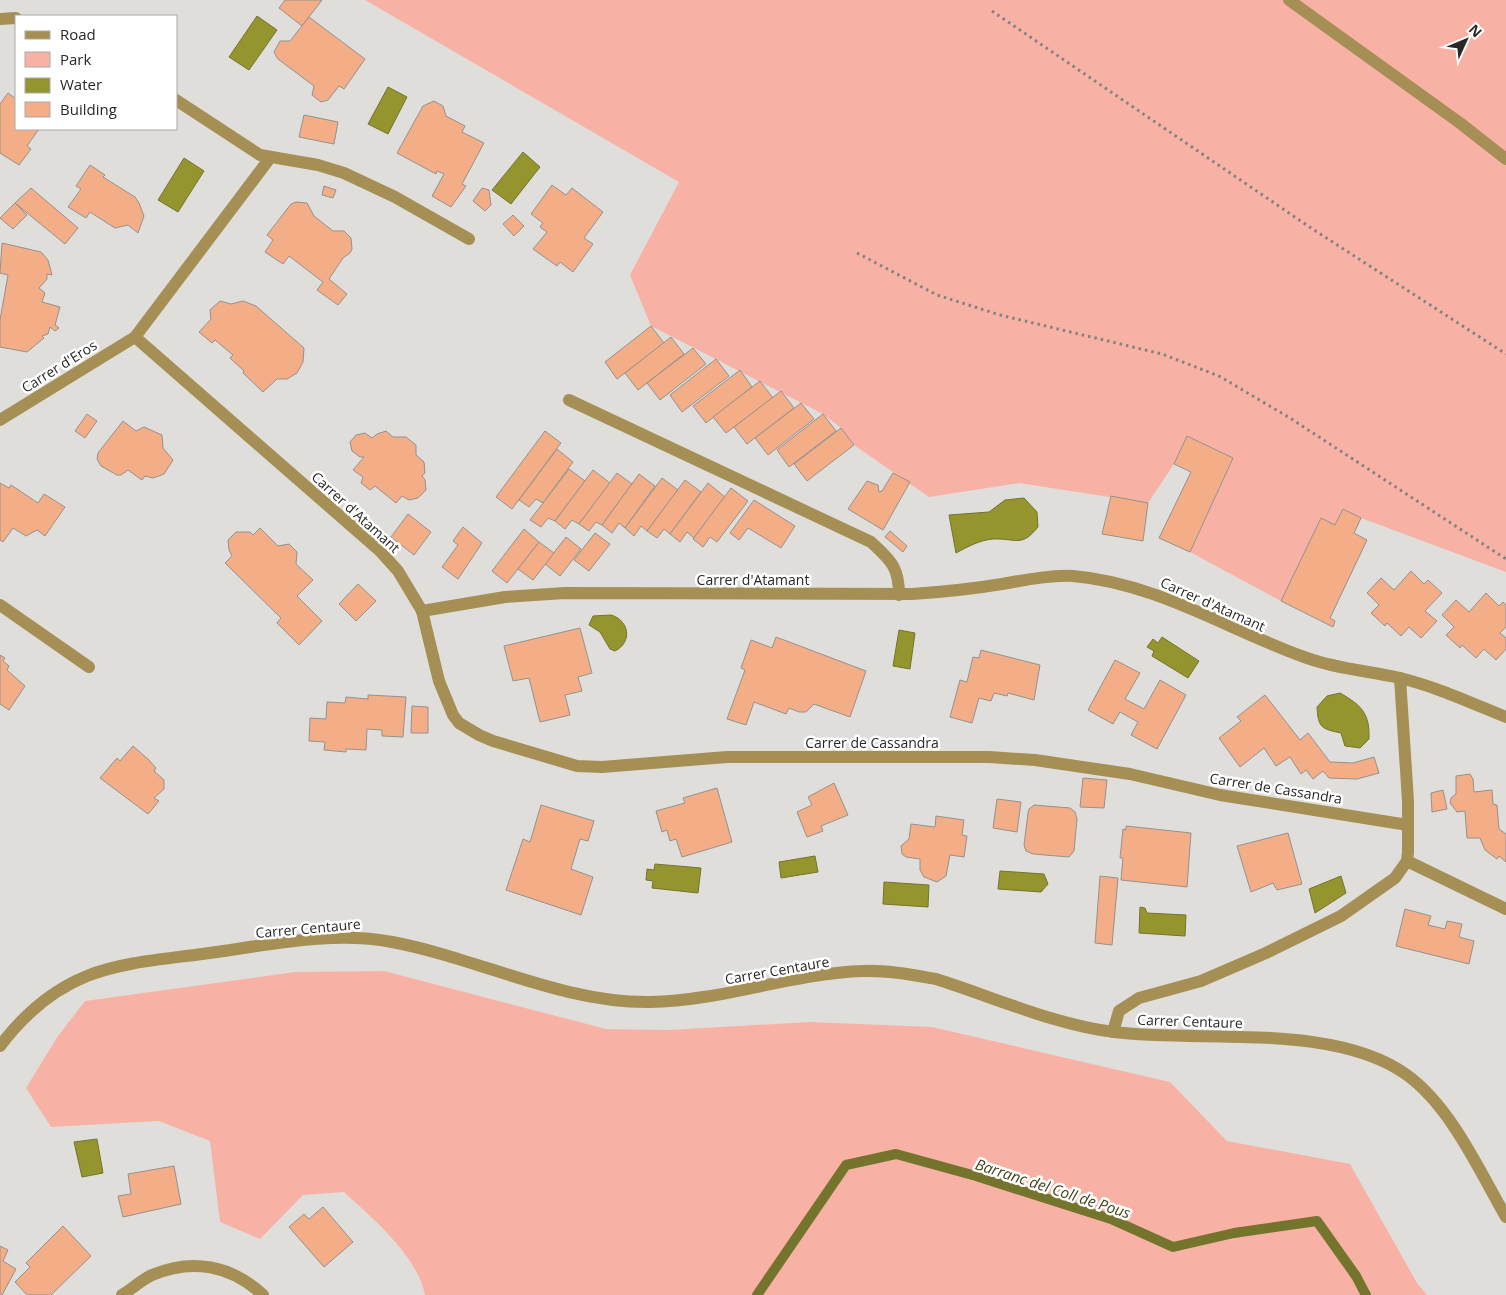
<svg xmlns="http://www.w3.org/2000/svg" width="1506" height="1295" font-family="'Open Sans',sans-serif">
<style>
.green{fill:#f7b2a5}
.water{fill:#95952f;stroke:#75742d}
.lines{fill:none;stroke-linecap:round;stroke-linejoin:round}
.stream{stroke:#75742d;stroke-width:10}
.building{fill:#f4ae87;stroke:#94918f}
.path{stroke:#838280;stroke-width:3;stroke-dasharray:2.5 4;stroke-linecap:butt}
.lane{stroke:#a58f54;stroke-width:12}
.street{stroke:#a58f54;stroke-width:12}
.labels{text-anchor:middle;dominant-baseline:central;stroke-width:5;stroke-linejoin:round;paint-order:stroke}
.street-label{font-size:14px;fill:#292827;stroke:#fff}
.water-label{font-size:15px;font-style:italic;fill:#424218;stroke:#fff}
</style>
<rect width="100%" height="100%" fill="#e0dedb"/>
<!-- green -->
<g class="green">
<path d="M 365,0 L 1506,0 L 1506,572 L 1361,518 L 1335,525 L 1321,518 L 1281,601 L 1190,552 L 1233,458 L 1187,436 L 1174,464 L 1148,503 L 1019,483 L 929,497 L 854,445 L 841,428 L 823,414 L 651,326 L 630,275 L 679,182 Z"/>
<path d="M 384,971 L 606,1029 L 668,1030 L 810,1022 L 932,1027 L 1170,1082 L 1227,1141 L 1350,1164 L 1417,1283 L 1427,1295 L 425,1295 C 417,1255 373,1219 344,1192 L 303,1195 L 260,1239 L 220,1222 L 210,1141 L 159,1121 L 51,1127 L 26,1088 L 58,1036 L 85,1001 L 295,972 Z"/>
</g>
<!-- water -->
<g class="water">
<path d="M 257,16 L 277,30 L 249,70 L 229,57 Z"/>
<path d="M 388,87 L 407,97 L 388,134 L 368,124 Z"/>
<path d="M 523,152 L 540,167 L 511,204 L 492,190 Z"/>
<path d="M 184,158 L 204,171 L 178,212 L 158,200 Z"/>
<path d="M 1024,498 L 1037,512 L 1038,527 C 1021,548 1016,538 993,539 C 980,540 967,547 956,553 L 949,515 L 989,512 L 1005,500 Z"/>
<path d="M 611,615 C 629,620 633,642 615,651 L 610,649 L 600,632 L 589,625 L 593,616 Z"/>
<path d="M 899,630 L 915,633 L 910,669 L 893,666 Z"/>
<path d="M 1162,637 L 1199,661 L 1188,678 L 1152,656 L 1154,651 L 1147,647 L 1153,639 L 1158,643 Z"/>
<path d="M 1340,693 C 1361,705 1370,713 1369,739 L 1360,748 L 1345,746 L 1341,733 C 1322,729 1318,728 1317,707 L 1327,696 Z"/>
<path d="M 815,856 L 818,872 L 781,878 L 779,862 Z"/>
<path d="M 655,864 L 701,868 L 698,893 L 652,888 L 653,881 L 646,880 L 647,869 L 654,870 Z"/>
<path d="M 1000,871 L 1044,874 L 1048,884 L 1041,892 L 998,889 Z"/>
<path d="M 1341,876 L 1346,893 L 1315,913 L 1309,889 Z"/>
<path d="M 884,882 L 929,885 L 928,907 L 883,904 Z"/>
<path d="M 1140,907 L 1145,908 L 1147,913 L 1186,915 L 1185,936 L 1139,933 Z"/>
<path d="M 97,1139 L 103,1173 L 82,1177 L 74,1142 Z"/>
</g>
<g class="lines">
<!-- stream -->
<path class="stream" d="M 757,1295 L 846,1165 L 896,1154 L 976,1176 L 1111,1219 L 1173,1247 L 1234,1233 L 1317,1221 L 1356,1276 L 1366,1295"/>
</g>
<!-- building -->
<g class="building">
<path d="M 285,0 L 322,0 L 302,26 L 279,8 Z"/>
<path d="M 309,17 L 365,59 L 344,89 L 339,86 L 328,100 L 321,102 L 312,95 L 314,86 L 278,59 L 274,52 L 280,41 L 290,41 Z"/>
<path d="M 8,93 L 16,99 L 16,129 L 39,129 L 27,146 L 31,149 L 19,165 L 0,153 L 0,104 Z"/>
<path d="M 434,101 L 443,106 L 446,116 L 465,126 L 462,132 L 484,143 L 462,184 L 466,186 L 451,207 L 432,196 L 444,174 L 437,171 L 436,174 L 397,153 L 423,106 Z"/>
<path d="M 304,115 L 338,122 L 334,144 L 299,137 Z"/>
<path d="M 90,165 L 105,175 L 103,177 L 135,197 L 139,203 L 144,216 L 138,233 L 128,225 L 115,228 L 90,212 L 86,218 L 68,207 L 81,189 L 76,186 Z"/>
<path d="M 552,185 L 566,195 L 572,188 L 603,212 L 584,238 L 593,244 L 573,272 L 560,262 L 557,266 L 533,249 L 547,232 L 540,227 L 543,223 L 531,214 Z"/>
<path d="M 324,186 L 336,190 L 333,198 L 322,195 Z"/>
<path d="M 31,188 L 78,228 L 65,244 L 15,203 Z"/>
<path d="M 482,188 L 489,190 L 491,205 L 485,211 L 473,201 Z"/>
<path d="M 296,202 L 307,203 L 314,216 L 333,231 L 344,231 L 351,238 L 352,249 L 350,253 L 343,258 L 329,279 L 347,294 L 338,305 L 317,290 L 323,282 L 289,256 L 283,264 L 265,252 L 273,240 L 267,235 L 291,204 Z"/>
<path d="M 15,203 L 27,215 L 13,229 L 0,218 Z"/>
<path d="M 513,215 L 524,226 L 514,236 L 503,224 Z"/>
<path d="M 2,243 L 41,252 L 48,260 L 51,271 L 52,275 L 47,274 L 47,279 L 39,288 L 45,293 L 42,302 L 60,307 L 55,325 L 59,328 L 55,331 L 50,327 L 48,334 L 42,336 L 44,338 L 27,352 L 0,347 L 0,320 L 8,275 L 0,273 Z"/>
<path d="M 220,301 L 231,304 L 243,301 L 256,306 L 304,348 L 303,362 L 297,373 L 287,379 L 277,379 L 263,392 L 243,373 L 244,371 L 230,358 L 233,355 L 215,340 L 212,343 L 199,332 L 211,319 L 210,310 Z"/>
<path d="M 651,326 L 664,343 L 617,379 L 605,362 Z"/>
<path d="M 671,337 L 684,354 L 638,390 L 625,373 Z"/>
<path d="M 693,348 L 706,364 L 660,400 L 647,383 Z"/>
<path d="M 716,359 L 729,376 L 682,412 L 670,395 Z"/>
<path d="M 740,370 L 752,387 L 706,423 L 693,406 Z"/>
<path d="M 760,381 L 773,398 L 726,433 L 713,417 Z"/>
<path d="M 781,391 L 794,408 L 747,444 L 734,427 Z"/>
<path d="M 801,403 L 814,419 L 768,455 L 755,438 Z"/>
<path d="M 87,414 L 97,421 L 85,438 L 75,431 Z"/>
<path d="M 823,414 L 836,431 L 789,467 L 777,450 Z"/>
<path d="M 123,421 L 136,431 L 144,427 L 162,435 L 163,448 L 173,460 L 164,474 L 153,478 L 145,476 L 142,480 L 128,470 L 121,475 L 117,475 L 101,466 L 97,459 L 98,453 Z"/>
<path d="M 841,428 L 854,445 L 807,481 L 794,464 Z"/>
<path d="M 386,431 L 393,437 L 406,437 L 416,445 L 416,455 L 424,462 L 425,473 L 422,476 L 425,480 L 426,490 L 418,498 L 409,500 L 402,496 L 396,503 L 375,486 L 370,490 L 361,483 L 363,477 L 353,470 L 364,457 L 360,457 L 352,451 L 350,442 L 356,435 L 365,433 L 372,438 L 377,434 Z"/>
<path d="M 545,431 L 561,443 L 512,509 L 496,497 Z"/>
<path d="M 1187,436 L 1233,458 L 1190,552 L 1159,538 L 1191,472 L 1174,464 Z"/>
<path d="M 557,449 L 573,462 L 543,503 L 536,499 L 529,507 L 519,500 Z"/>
<path d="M 569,469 L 585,481 L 555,521 L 548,518 L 541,527 L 530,520 Z"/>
<path d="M 593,470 L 610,483 L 579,524 L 572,520 L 565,529 L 555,521 Z"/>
<path d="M 617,473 L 632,484 L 602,525 L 596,522 L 589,531 L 579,524 Z"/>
<path d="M 893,473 L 910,482 L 883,530 L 848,509 L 867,481 L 878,485 L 879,492 L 882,491 Z"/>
<path d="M 639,474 L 655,486 L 625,528 L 619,523 L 612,533 L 602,525 Z"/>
<path d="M 662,478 L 678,490 L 647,531 L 641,526 L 634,536 L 625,528 Z"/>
<path d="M 685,480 L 701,492 L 670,534 L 664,529 L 657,538 L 647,531 Z"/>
<path d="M 0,483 L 9,488 L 11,485 L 38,503 L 44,494 L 65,507 L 45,536 L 37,530 L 26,536 L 13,528 L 3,542 L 0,540 Z"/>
<path d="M 708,483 L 725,497 L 694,538 L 687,532 L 680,542 L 670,534 Z"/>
<path d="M 731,488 L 748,501 L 717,542 L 710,537 L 703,547 L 693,539 Z"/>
<path d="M 1111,496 L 1148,503 L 1143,541 L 1102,534 Z"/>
<path d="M 754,500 L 795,526 L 781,548 L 748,528 L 739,540 L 730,533 Z"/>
<path d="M 1343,509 L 1361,518 L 1354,533 L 1367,540 L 1330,618 L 1335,621 L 1333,627 L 1281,601 L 1321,518 L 1335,525 Z"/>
<path d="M 408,514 L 431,532 L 414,555 L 391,537 Z"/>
<path d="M 463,527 L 482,543 L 458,579 L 442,567 L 458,545 L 453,541 Z"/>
<path d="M 260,528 L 278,546 L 289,544 L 297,552 L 296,564 L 313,580 L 297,596 L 322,621 L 299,645 L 277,623 L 281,618 L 225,563 L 232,556 L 229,550 L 228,540 L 236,532 L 250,532 L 253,535 Z"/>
<path d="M 524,529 L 539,542 L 507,583 L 492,571 Z"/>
<path d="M 890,531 L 907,546 L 903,552 L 885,537 Z"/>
<path d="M 595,533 L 610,544 L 589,571 L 574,560 Z"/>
<path d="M 566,537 L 581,549 L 560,576 L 545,564 Z"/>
<path d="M 539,542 L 554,553 L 533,580 L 518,569 Z"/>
<path d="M 1411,571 L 1424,584 L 1428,580 L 1442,593 L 1425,611 L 1437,621 L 1421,638 L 1409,627 L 1401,636 L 1387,623 L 1385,626 L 1371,613 L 1379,605 L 1367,593 L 1381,578 L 1394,590 Z"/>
<path d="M 358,584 L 376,601 L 356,621 L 339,604 Z"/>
<path d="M 1486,593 L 1499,606 L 1503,602 L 1506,605 L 1506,627 L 1500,633 L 1506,638 L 1506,649 L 1496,660 L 1484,649 L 1476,658 L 1462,645 L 1460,648 L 1446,635 L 1454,627 L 1442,615 L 1456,600 L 1469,612 Z"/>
<path d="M 580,628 L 592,673 L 578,677 L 582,691 L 565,695 L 570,715 L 540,722 L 529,678 L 513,681 L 504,646 Z"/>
<path d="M 776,637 L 866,671 L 850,717 L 814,704 L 806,712 L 799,712 L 789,708 L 786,714 L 754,702 L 746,725 L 727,719 L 745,670 L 741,668 L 751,640 L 772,648 Z"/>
<path d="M 981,650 L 1040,665 L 1034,700 L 1008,693 L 1007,696 L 994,693 L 991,701 L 979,698 L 972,723 L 950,717 L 960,680 L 967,682 L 973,657 L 979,658 Z"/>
<path d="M 0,655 L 5,658 L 3,661 L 9,666 L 7,670 L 25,686 L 9,710 L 0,704 Z"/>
<path d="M 1115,660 L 1140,673 L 1125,699 L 1144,709 L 1160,680 L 1186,695 L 1157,749 L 1131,735 L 1138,722 L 1120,712 L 1113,724 L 1088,710 Z"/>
<path d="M 368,695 L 406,697 L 403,737 L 382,736 L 382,730 L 367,729 L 366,750 L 346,749 L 346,752 L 324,750 L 325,742 L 309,741 L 310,718 L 326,719 L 327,702 L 345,703 L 346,697 L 368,699 Z"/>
<path d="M 1265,695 L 1300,740 L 1308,733 L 1330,762 L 1353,763 L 1374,757 L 1379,773 L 1357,779 L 1329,778 L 1323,771 L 1313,779 L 1306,770 L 1301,774 L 1290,757 L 1276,766 L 1264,748 L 1240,767 L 1219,738 L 1241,721 L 1237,717 Z"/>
<path d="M 412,706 L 428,707 L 428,733 L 411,733 Z"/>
<path d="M 133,746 L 149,760 L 156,768 L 154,771 L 164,780 L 164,789 L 154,798 L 159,801 L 148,814 L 100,778 L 117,758 L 120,761 Z"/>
<path d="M 1470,774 L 1473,779 L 1474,792 L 1492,790 L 1493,804 L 1497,805 L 1499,829 L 1506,834 L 1506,862 L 1499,856 L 1497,859 L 1485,850 L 1480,838 L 1467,838 L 1465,811 L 1457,812 L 1450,803 L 1451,798 L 1456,794 L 1456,776 Z"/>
<path d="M 1083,778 L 1107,780 L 1104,808 L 1080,807 Z"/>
<path d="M 834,783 L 848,815 L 821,826 L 823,831 L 807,837 L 797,812 L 812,805 L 808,797 Z"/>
<path d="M 717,788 L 732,842 L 682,857 L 676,839 L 670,841 L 667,830 L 662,832 L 656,811 L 685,803 L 683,798 Z"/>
<path d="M 1443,790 L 1447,809 L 1432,812 L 1431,793 Z"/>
<path d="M 997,799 L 1021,802 L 1017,832 L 993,828 Z"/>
<path d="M 541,805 L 594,821 L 588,841 L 580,839 L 571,869 L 593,877 L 581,915 L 506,890 L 523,839 L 530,842 Z"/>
<path d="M 1034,805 L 1070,808 L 1075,812 L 1077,819 L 1074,851 L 1069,857 L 1033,854 L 1026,851 L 1024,845 L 1028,813 L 1029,809 Z"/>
<path d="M 936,816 L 964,820 L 962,835 L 967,836 L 964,857 L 950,855 L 946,876 L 937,882 L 924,877 L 920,870 L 920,859 L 906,857 L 902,854 L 901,846 L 909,839 L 911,824 L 935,827 Z"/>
<path d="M 1126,826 L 1191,833 L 1187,887 L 1121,880 L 1123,858 L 1120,858 L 1123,829 L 1126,830 Z"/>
<path d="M 1288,833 L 1302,884 L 1277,890 L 1273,883 L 1251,892 L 1237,846 Z"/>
<path d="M 1100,876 L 1118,878 L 1112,945 L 1095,943 Z"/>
<path d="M 1405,909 L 1431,916 L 1428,925 L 1445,929 L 1447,921 L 1462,924 L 1459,937 L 1474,941 L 1469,964 L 1396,946 Z"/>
<path d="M 174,1166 L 181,1204 L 123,1217 L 118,1196 L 131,1194 L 128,1174 Z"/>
<path d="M 323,1207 L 353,1242 L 324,1267 L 289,1227 L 304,1214 L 309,1219 Z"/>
<path d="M 63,1226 L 91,1256 L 51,1295 L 27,1295 L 15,1282 L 30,1267 L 26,1263 Z"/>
<path d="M 0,1246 L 8,1250 L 3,1261 L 16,1269 L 2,1295 L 0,1295 Z"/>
</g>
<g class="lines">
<!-- path -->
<g class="path">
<path d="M 992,11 L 1311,228 L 1506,354"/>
<path d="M 857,253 L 937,295 L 1000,315 L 1162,354 L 1219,376 L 1290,418 L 1506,559"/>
</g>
<!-- lane -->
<path class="lane" d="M 1289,0 L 1460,123 L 1506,159"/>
<!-- street -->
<g class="street">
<path d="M 0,19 L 16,18"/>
<path d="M 176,100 L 260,155 L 318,165 L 344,173 L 395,197 L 469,239"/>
<path d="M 270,158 L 135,337 L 380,551 L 398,571 L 422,611 L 505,597 L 565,593 L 912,594 C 942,592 972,589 1002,584 C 1025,580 1050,575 1073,576 C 1157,583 1230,631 1307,658 C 1337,669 1369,671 1400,678 C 1437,687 1471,703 1506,717"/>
<path d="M 569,400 L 871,542 C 890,560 899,566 899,595"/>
<path d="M 0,420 L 135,337"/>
<path d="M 0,605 L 89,667"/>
<path d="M 422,611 L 439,681 L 453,715 L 459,723 L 479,735 L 493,741 L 577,766 L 602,767 L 727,757 L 989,757 L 1035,760 L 1130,774 L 1220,795 L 1408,825"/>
<path d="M 1407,861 L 1506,909"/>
<path d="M 1113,1032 L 1119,1011 L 1139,998 L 1201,981 L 1266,953 L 1341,916 L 1395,878 L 1407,861 L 1408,852 L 1408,801 L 1400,678"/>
<path d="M 0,1046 C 22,1017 52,990 87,976 C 122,962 165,959 202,954 C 264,946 331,930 392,942 C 478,958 561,1003 650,1002 C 722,1001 793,973 863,971 C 887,970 913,975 936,979 C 993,997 1055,1025 1114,1032 C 1201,1043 1334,1022 1407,1075 C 1451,1107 1479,1170 1506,1217"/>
<path d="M 122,1295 C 132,1289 141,1280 152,1275 C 192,1258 231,1265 263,1295"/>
</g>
</g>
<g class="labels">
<!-- street labels -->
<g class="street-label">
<text transform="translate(59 366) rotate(-32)">Carrer d'Eros</text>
<text transform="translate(356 512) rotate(42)">Carrer d'Atamant</text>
<text x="753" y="579">Carrer d'Atamant</text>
<text transform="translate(1213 604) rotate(24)">Carrer d'Atamant</text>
<text x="872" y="742">Carrer de Cassandra</text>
<text transform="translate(1276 788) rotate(9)">Carrer de Cassandra</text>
<text transform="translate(308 928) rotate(-5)">Carrer Centaure</text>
<text transform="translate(777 970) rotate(-10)">Carrer Centaure</text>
<text transform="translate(1190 1021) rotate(2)">Carrer Centaure</text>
</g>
<!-- water labels -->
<g class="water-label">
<text transform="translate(1053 1188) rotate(18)">Barranc del Coll de Pous</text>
</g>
</g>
<!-- legend -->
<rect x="15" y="15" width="162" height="115" fill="#ffffff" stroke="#a9a9a9"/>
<rect x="25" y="31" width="25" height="8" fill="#a58f54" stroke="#a9a9a9"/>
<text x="60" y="40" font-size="15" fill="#292827">Road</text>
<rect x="25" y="52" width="25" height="15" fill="#f7b2a5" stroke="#a9a9a9"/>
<text x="60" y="65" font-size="15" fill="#292827">Park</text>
<rect x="25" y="78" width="25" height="15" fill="#95952f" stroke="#a9a9a9"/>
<text x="60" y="90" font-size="15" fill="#292827">Water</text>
<rect x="25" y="102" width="25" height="15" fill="#f4ae87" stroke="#a9a9a9"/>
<text x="60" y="115" font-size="15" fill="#292827">Building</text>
<!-- north arrow -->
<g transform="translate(1466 40) rotate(46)" stroke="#ffffff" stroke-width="4" paint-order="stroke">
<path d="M0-4L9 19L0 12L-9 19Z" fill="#292827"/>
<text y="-8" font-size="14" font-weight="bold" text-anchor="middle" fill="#292827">N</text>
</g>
</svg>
